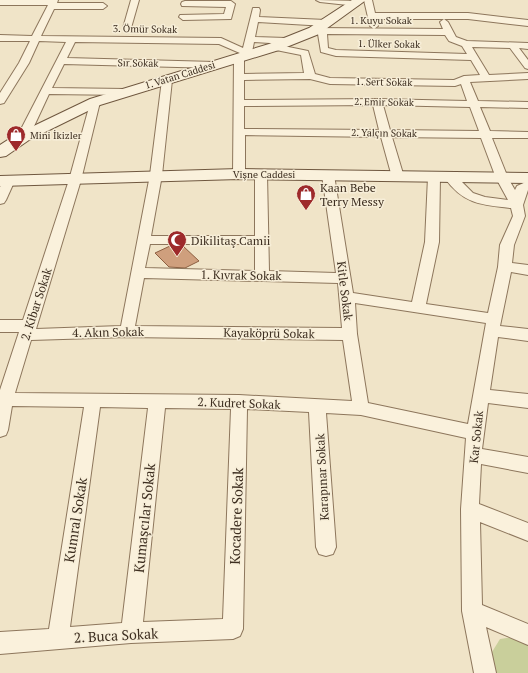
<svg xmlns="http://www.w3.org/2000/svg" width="528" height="673" font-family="'PT Serif',serif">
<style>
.green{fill:#c9cf9b}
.building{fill:#cf9f7d;stroke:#8d5f41}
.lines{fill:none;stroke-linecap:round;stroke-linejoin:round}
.street-casing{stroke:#8d765c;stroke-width:2}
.secondary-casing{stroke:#6f573f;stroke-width:2}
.street{fill:#faf1dc;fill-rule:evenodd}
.secondary{fill:#faf1dc;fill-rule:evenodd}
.labels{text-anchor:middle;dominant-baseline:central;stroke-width:3;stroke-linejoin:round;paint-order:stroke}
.far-street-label{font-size:10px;fill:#3d2e20;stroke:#f7eed8}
.far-poi-label{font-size:10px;fill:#3d2e20;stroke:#f7eed8;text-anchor:start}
.poi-label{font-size:12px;fill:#3d2e20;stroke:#f7eed8;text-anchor:start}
.street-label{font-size:12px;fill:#3d2e20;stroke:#f7eed8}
.near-street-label{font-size:14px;fill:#3d2e20;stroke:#f7eed8}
</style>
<rect width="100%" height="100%" fill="#f0e4c8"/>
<!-- green -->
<path class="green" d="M 514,637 L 528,643 L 528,673 L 496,673 L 492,652 L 500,639 Z"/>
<!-- building -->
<path class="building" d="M 170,246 L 183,246 L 199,261 L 185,268 L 169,267 L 155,253 Z"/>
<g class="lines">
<!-- street casing -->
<g class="street-casing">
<g id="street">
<path d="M 0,0 L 58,0 L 57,3 L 103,3 L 107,6 L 103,9 L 54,9 L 41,36 L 221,38 L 243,48 L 253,8 L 259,8 L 260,10 L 259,17 L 326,20 L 330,23 L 326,26 L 258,22 L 255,37 L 286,38 L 291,41 L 286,44 L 254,42 L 252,52 L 254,54 L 249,57 L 219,44 L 75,42 L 67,58 L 215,62 L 220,65 L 215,68 L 64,64 L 52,88 L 126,89 L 131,92 L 126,95 L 49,94 L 29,137 L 23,140 L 17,137 L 66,42 L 39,41 L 29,63 L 4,103 L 0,104 L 0,93 L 19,63 L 30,41 L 0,41 L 0,35 L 32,36 L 48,5 L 0,5 Z"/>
<path d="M 131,0 L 139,0 L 131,28 L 127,31 L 123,28 Z"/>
<path d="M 316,0 L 360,1 L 361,3 L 357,6 L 320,2 Z"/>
<path d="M 364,0 L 372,0 L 375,13 L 468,13 L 528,20 L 528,26 L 468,19 L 377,19 L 378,26 L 374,29 L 370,26 Z"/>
<path d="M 185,1 L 231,1 L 235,4 L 231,19 L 183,20 L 179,17 L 180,15 L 224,14 L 226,7 L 182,6 L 181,4 L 182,2 Z"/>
<path d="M 444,19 L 448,22 L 456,37 L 467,41 L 528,43 L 528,49 L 519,48 L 528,60 L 528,69 L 525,68 L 510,48 L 472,47 L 489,75 L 528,73 L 528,79 L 470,82 L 478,101 L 528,102 L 528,108 L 480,107 L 490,131 L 528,132 L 528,138 L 492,138 L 508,178 L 515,190 L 517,186 L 528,181 L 528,190 L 523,205 L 525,216 L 514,245 L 512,263 L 528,265 L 528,275 L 511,272 L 500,326 L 528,329 L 528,341 L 498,337 L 490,390 L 528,394 L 528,408 L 488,403 L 482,449 L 528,457 L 528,473 L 481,464 L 479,504 L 528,523 L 528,541 L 480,522 L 482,605 L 528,624 L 528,645 L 486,627 L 496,673 L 474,673 L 462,611 L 461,509 L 466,438 L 361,415 L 326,413 L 336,547 L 333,554 L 326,556 L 319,554 L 316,547 L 309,412 L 247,409 L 243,629 L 240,636 L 233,639 L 131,643 L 0,654 L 0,632 L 49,629 L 84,407 L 12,406 L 8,430 L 6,435 L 0,437 L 0,390 L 19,332 L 0,332 L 0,320 L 23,320 L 69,180 L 91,100 L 95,99 L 100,102 L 81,180 L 36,329 L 121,326 L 150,175 L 162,80 L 167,77 L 172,80 L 162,175 L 151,236 L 255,236 L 255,174 L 257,172 L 265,172 L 267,174 L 269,271 L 336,273 L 322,175 L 324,172 L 332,172 L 334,175 L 353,293 L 412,302 L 425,242 L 428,177 L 430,174 L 438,174 L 440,177 L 439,242 L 426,304 L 488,313 L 498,267 L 500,245 L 513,216 L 511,208 C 481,205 463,204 444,177 L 446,174 L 454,174 L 473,193 L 485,197 L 508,200 L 496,178 L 481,138 L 392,137 L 404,177 L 402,180 L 394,180 L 392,177 L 381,137 L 245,135 L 245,174 L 243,176 L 235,176 L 233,174 L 234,58 L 236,56 L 242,56 L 244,58 L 244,74 L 304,73 L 301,55 L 271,49 L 269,47 L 274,44 L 308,51 L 315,74 L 330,78 L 454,80 L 464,76 L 480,75 L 471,60 L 336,56 L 321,52 L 318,34 L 311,33 L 310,31 L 314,28 L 443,29 L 440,22 ZM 327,34 L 445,35 L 449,41 L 462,46 L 467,54 L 336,50 L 328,48 ZM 310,79 L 330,84 L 455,86 L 461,84 L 467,101 L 377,99 L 244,100 L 244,80 ZM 373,105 L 379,130 L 244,129 L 244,106 ZM 383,105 L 470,107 L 479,131 L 390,130 ZM 150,244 L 255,244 L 255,271 L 145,268 ZM 144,278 L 338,283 L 342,328 L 135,326 ZM 355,303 L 486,323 L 468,424 L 368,403 L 357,334 ZM 127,337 L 343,340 L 352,401 L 239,395 L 15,393 L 31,340 ZM 100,407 L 148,408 L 122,623 L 70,627 ZM 165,408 L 231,409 L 223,619 L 143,622 Z"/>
<path d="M 9,176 L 13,177 L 15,180 L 6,200 L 4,203 L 0,204 L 0,187 L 5,177 Z"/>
</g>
</g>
<!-- secondary casing -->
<g class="secondary-casing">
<g id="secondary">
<path d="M 352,0 L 366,0 L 319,34 L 279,50 L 100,105 L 29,140 L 6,156 L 0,157 L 0,145 L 17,134 L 90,99 L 269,44 L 309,28 Z"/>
<path d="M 239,169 L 528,173 L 528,183 L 239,179 L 0,186 L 0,176 Z"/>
</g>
</g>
<!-- street -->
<use href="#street" class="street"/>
<!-- secondary -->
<use href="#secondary" class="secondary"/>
</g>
<!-- icons -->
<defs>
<g id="shop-pin" transform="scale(1)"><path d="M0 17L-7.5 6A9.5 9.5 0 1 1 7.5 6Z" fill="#9e2a2b" stroke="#f7eed8"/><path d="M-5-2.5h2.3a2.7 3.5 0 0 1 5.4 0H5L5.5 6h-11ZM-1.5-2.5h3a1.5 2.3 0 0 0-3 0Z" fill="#fff"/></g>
<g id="mosque-pin" transform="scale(1)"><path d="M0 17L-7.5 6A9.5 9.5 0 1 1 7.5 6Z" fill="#9e2a2b" stroke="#f7eed8"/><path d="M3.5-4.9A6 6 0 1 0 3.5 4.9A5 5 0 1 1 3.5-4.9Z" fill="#fff"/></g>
</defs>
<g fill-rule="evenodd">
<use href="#shop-pin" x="16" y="135"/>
<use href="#shop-pin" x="306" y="194"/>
<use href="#mosque-pin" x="177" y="240"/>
</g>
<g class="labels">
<!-- far-street labels -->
<g class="far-street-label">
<text x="381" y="20">1. Kuyu Sokak</text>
<text transform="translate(145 29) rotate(1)">3. Ömür Sokak</text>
<text transform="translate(389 44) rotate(1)">1. Ülker Sokak</text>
<text transform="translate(138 63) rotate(1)">Sır Sokak</text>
<text transform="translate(180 75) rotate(-17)">1. Vatan Caddesi</text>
<text transform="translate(384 82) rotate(1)">1. Sert Sokak</text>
<text transform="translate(384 102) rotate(1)">2. Emir Sokak</text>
<text transform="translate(384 133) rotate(1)">2. Yalçın Sokak</text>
<text x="264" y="174">Vişne Caddesi</text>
</g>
<!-- far-poi labels -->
<g class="far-poi-label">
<text x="30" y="135">Mini İkizler</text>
</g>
<!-- poi labels -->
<g class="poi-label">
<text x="320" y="187">Kaan Bebe<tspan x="320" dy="14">Terry Messy</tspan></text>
<text x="191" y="240">Dikilitaş Camii</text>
</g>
<!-- street labels -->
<g class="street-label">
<text transform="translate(241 275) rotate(1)">1. Kıvrak Sokak</text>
<text transform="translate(345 291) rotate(83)">Kitle Sokak</text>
<text transform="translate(36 304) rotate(-72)">2. Kibar Sokak</text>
<text transform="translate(108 332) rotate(-1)">4. Akın Sokak</text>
<text transform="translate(269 333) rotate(1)">Kayaköprü Sokak</text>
<text transform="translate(239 403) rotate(2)">2. Kudret Sokak</text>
<text transform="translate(476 437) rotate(-84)">Kar Sokak</text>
<text transform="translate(322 477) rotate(-93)">Karapınar Sokak</text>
</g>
<!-- near-street labels -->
<g class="near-street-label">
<text transform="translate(236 516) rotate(-88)">Kocadere Sokak</text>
<text transform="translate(144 518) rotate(-84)">Kumaşcılar Sokak</text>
<text transform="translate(75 520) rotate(-81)">Kumral Sokak</text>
<text transform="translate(116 635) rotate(-3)">2. Buca Sokak</text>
</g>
</g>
</svg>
